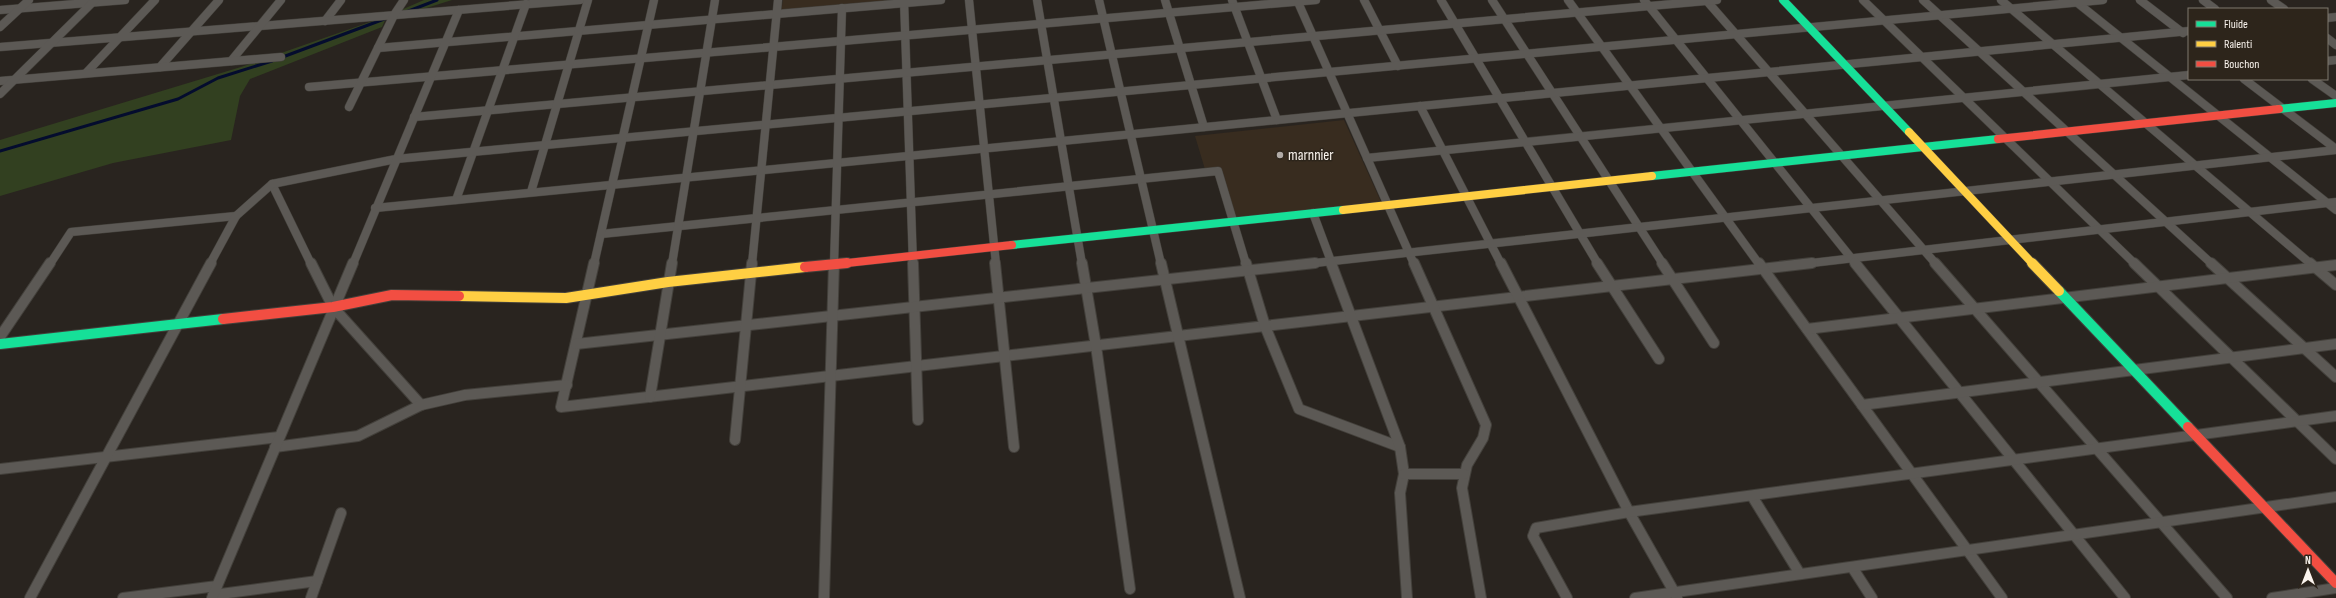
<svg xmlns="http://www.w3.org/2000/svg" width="2336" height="598" font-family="'Sofia Sans Condensed',sans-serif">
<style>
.built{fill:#382c1f}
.green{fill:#324020}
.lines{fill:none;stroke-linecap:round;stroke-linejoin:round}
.stream{stroke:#040c2e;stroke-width:3}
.street-far1-casing{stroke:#43403b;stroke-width:9}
.street-casing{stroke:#43403b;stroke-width:12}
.fast-far1-casing{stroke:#43403b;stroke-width:9}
.fast-casing{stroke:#43403b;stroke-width:12}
.slow-far1-casing{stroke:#43403b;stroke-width:9}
.slow-casing{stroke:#43403b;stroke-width:12}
.jam-far1-casing{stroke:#43403b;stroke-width:9}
.jam-casing{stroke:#43403b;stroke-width:12}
.street-far1{stroke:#5c5955;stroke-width:8}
.street{stroke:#5c5955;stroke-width:10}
.fast-far1{stroke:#16e098;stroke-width:8}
.fast{stroke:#16e098;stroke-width:10}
.slow-far1{stroke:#ffcf43;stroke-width:8}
.slow{stroke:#ffcf43;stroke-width:10}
.jam-far1{stroke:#f24e42;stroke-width:8}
.jam{stroke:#f24e42;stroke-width:10}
.poi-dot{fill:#b1aba6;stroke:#2d251b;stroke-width:1.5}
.labels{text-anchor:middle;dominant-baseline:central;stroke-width:3;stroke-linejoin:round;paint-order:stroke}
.poi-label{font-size:15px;fill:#faf4ee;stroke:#2d251b;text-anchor:start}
</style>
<rect width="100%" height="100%" fill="#29241f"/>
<!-- built -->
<g class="built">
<path d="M 783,0 L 897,0 L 897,2 L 781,11 Z"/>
<path d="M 1344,120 L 1382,204 L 1237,220 L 1222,174 L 1207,176 L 1195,136 Z"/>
</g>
<!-- green -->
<g class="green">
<path d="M 424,0 L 452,0 L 420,10 L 401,10 Z"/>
<path d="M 387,16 L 382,27 L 250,79 L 240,96 L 231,140 L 113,163 L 0,196 L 0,140 L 241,67 Z"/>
</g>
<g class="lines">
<!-- stream -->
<g class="stream">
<path d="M 406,12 L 437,0"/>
<path d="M 280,58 L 387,18"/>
<path d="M 0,151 L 178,99 L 218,78 L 272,61"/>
</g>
<!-- street-far1 casing -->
<g class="street-far1-casing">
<g id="street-far1">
<path d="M 904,0 L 913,264"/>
<path d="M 969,0 L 996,264"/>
<path d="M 1037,0 L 1082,264"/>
<path d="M 1099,0 L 1161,264"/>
<path d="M 1165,0 L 1204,127"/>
<path d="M 1232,0 L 1277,120"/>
<path d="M 1297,0 L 1414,264"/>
<path d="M 1364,0 L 1398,66"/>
<path d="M 1441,0 L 1598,264"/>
<path d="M 1492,0 L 1663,264"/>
<path d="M 1568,0 L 1759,264"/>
<path d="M 1644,0 L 1856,264"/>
<path d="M 1706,0 L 1936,264"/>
<path d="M 1863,0 L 2135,264"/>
<path d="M 1923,0 L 2212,264"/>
<path d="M 2001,0 L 2311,264"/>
<path d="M 2140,0 L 2183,33"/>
<path d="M 2203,0 L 2215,9"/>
<path d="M 2271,0 L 2284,9"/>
<path d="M 2075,1 L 2336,210"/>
<path d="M 0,10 L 125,0"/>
<path d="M 2327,18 L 2336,17"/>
<path d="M 325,21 L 341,0"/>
<path d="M 0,27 L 29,0"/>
<path d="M 2327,38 L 2336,45"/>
<path d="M 0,47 L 580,0"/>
<path d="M 378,48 L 941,0"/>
<path d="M 231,61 L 281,0"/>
<path d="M 2327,61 L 2336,60"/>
<path d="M 160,67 L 219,0"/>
<path d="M 86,73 L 155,0"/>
<path d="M 2244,79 L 2336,149"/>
<path d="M 2312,79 L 2336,96"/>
<path d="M 0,81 L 281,57"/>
<path d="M 309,87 L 1316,0"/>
<path d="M 0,94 L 95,0"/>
<path d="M 1420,106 L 1501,264"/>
<path d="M 349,107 L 394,15 L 404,0"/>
<path d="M 414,117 L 1717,0"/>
<path d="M 1367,158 L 2189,75"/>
<path d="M 272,184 L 311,264"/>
<path d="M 531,192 L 588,0"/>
<path d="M 456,200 L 526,4"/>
<path d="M 375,208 L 2189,31"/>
<path d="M 1313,213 L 1332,264"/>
<path d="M 601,234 L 1218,171 L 1246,264"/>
<path d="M 50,264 L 71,232 L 236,216"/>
<path d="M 210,264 L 236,216 L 272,184 L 396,159 L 2103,0"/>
<path d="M 353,264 L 459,10"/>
<path d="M 594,264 L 654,0"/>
<path d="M 672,264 L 715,0"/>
<path d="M 752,264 L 778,0"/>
<path d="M 834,264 L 842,8"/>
<path d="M 1306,264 L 2336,150"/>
<path d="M 1803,264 L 2336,202"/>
</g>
</g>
<!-- street casing -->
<g class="street-casing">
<g id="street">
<path d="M 311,263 L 333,307 L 421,405"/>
<path d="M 594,263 L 561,407 L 1812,263"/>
<path d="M 913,263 L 918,420"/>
<path d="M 995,263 L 1014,447"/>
<path d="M 1082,263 L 1096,346 L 1130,589"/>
<path d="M 1161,263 L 1240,598"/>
<path d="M 1246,263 L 1265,326 L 1299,409 L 1400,447"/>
<path d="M 1331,263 L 1400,447 L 1404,474 L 1400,493 L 1407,598"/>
<path d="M 1414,263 L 1486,425 L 1483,438 L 1467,465 L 1462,488 L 1481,598"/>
<path d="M 1501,263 L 1629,512 L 1677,597"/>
<path d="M 1597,263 L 1659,359"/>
<path d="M 1662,263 L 1714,343"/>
<path d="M 1759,263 L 2002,598"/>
<path d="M 1855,263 L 2125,598"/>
<path d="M 1935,263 L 2227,598"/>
<path d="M 2134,263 L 2336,459"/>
<path d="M 2211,263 L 2336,377"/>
<path d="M 2310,263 L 2336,285"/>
<path d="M 1807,329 L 2336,265"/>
<path d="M 0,337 L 50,263"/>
<path d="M 576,344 L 1315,263"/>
<path d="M 650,397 L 672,263"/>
<path d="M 1862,405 L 2336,344"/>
<path d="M 735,440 L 752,263"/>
<path d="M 275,447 L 358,436 L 421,405 L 465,395 L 567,385"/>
<path d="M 0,469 L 279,437"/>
<path d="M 1404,474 L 1464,474"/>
<path d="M 1752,496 L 1800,574"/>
<path d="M 1852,567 L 1872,598"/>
<path d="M 213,595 L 317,581"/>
<path d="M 30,598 L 211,263"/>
<path d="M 123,598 L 217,586"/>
<path d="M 212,598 L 353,263"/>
<path d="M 311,598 L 341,513"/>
<path d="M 824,598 L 834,263"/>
<path d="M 1567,598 L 1533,536 L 1536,528 L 1629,512 L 2336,416"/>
<path d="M 1635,598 L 2336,497"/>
<path d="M 2272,598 L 2336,588"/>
</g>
</g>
<!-- fast-far1 casing -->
<g class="fast-far1-casing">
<g id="fast-far1">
<path d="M 1783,0 L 1909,132"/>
<path d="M 2279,109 L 2336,103"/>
<path d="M 1652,176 L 1998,139"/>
<path d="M 1012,245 L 1343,210"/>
</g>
</g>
<!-- fast casing -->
<g class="fast-casing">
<g id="fast">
<path d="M 2059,291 L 2188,427"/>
<path d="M 0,344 L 223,319"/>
</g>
</g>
<!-- slow-far1 casing -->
<g class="slow-far1-casing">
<g id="slow-far1">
<path d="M 1909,132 L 2033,264"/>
<path d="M 1343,210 L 1652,176"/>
</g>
</g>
<!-- slow casing -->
<g class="slow-casing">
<g id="slow">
<path d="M 2032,263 L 2059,291"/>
<path d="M 459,296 L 566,298 L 668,282 L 805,267"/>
</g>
</g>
<!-- jam-far1 casing -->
<g class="jam-far1-casing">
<g id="jam-far1">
<path d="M 1998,139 L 2279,109"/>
<path d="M 838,264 L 1012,245"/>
</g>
</g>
<!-- jam casing -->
<g class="jam-casing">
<g id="jam">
<path d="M 805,267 L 847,263"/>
<path d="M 223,319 L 333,307 L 392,295 L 459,296"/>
<path d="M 2188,427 L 2336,583"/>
</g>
</g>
<!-- street-far1 -->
<use href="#street-far1" class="street-far1"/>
<!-- street -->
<use href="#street" class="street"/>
<!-- fast-far1 -->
<use href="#fast-far1" class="fast-far1"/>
<!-- fast -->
<use href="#fast" class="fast"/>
<!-- slow-far1 -->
<use href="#slow-far1" class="slow-far1"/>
<!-- slow -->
<use href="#slow" class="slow"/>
<!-- jam-far1 -->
<use href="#jam-far1" class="jam-far1"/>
<!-- jam -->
<use href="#jam" class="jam"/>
</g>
<!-- markers -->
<circle class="poi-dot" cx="1280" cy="155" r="4"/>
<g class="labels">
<!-- poi labels -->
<g class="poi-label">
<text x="1288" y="155">marnnier</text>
</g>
</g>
<!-- legend -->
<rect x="2188" y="8" width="140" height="72" fill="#2d251b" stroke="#7f786f"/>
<rect x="2196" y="21" width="20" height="6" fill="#16e098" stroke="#7f786f"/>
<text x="2224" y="28" font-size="12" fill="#faf4ee">Fluide</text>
<rect x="2196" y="41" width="20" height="6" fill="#ffcf43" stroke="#7f786f"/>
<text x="2224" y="48" font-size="12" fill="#faf4ee">Ralenti</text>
<rect x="2196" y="61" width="20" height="6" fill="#f24e42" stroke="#7f786f"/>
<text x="2224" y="68" font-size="12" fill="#faf4ee">Bouchon</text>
<!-- north arrow -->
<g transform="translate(2308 570)" stroke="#2d251b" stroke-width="3" paint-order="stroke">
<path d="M0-3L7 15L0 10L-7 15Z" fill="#faf4ee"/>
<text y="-6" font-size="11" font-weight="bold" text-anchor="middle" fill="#faf4ee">N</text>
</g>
</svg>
